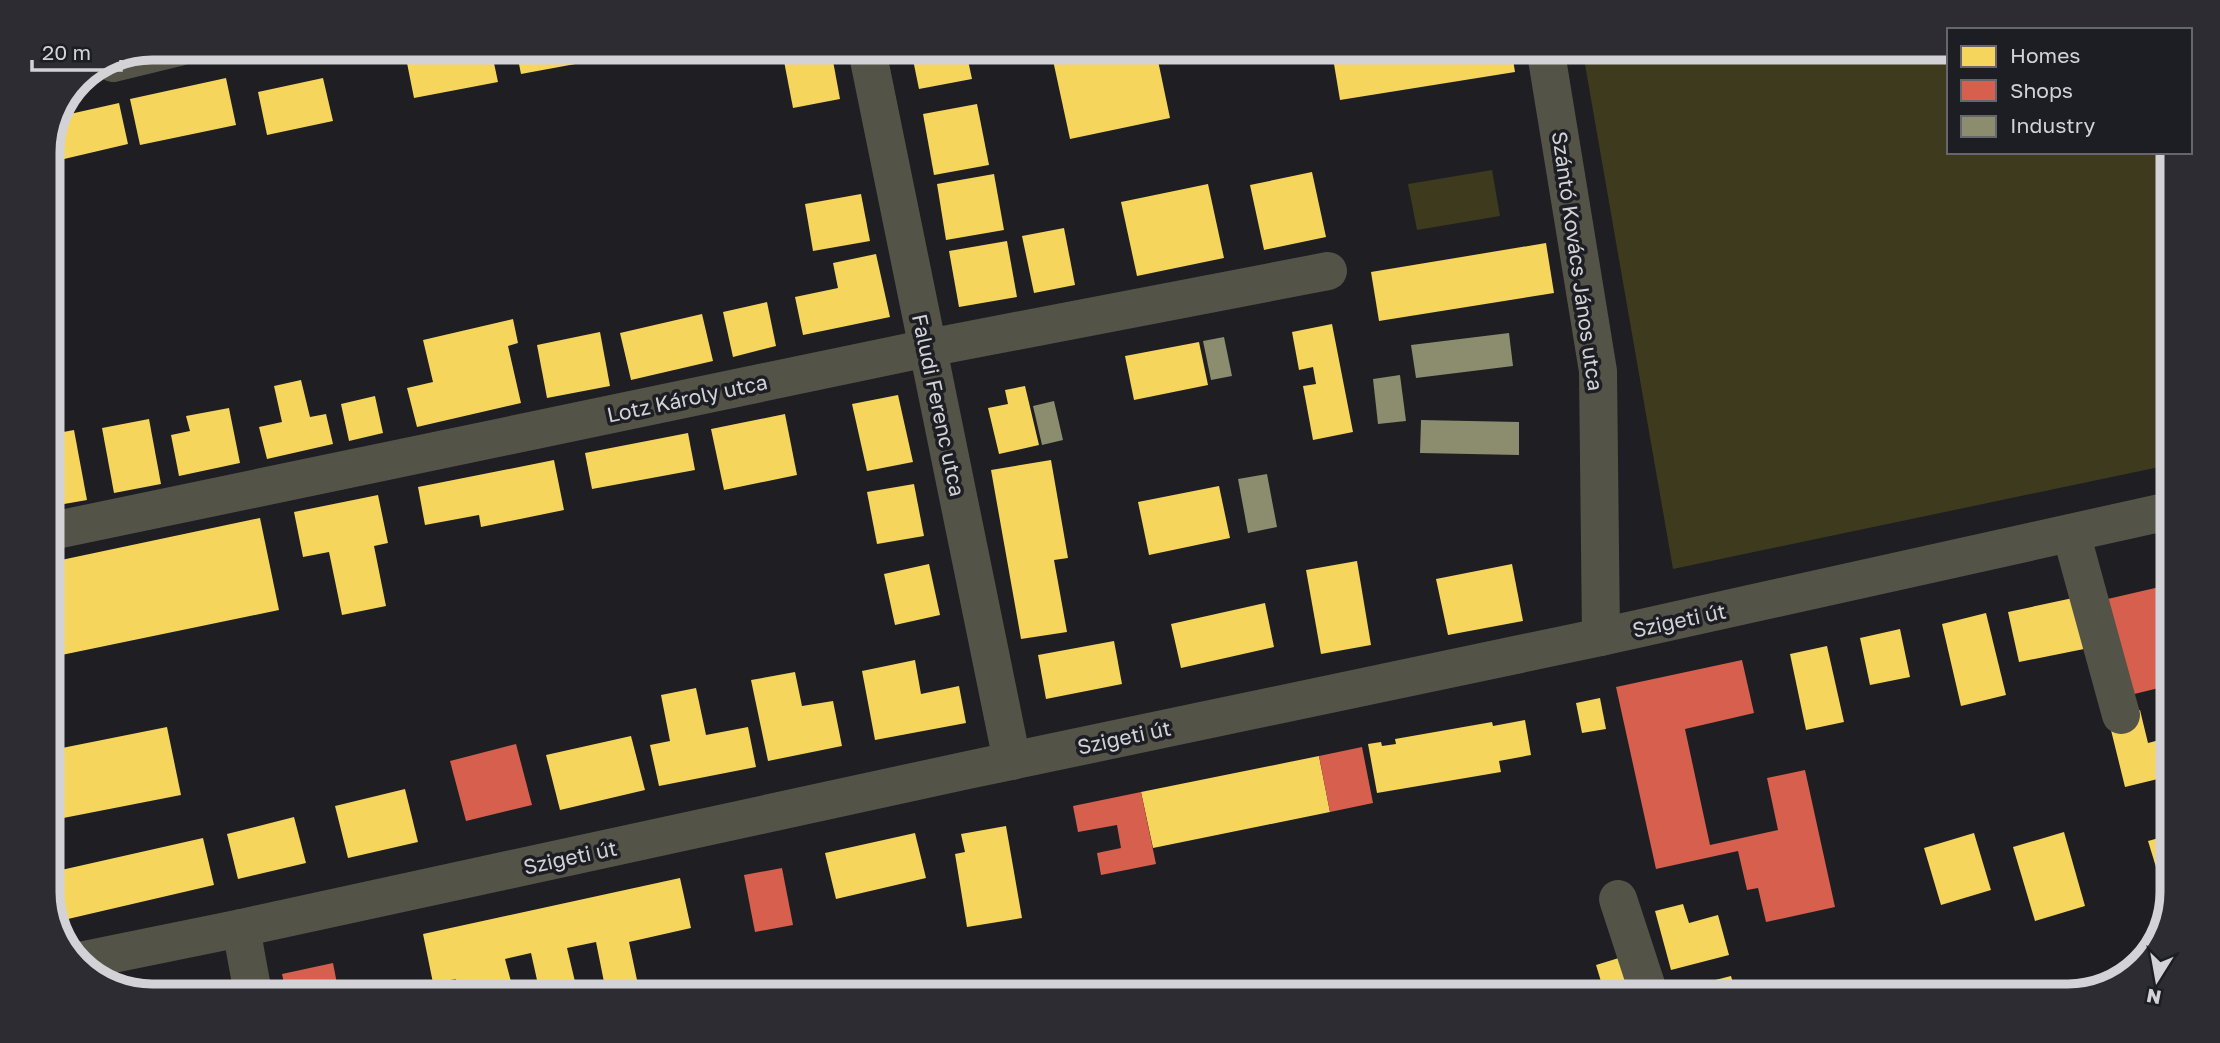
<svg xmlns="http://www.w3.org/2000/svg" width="2220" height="1043" font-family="'Golos Text',sans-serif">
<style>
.green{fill:#3d3a1d}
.homes{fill:#f6d55c}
.shops{fill:#d6604d}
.industry{fill:#8c8c6e}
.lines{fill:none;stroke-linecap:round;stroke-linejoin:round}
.minor{stroke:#545347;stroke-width:38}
.labels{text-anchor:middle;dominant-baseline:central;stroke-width:7;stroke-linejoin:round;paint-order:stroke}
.street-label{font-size:21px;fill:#d3d3d7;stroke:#1d1d24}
.rim{fill:none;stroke:#d3d3d7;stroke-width:9}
</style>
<rect width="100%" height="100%" fill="#1e1e23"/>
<!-- green -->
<g class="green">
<path d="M 1583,53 L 1949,55 L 1949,152 L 2172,152 L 2169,465 L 1673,569 Z"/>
<path d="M 1492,170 L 1500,216 L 1417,230 L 1408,184 Z"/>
</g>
<!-- homes -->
<g class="homes">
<path d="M 404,48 L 491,49 L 498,82 L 414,98 Z"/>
<path d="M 516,49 L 606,49 L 608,58 L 521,74 Z"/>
<path d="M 813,50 L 831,50 L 840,99 L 793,108 L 783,56 Z"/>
<path d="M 911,50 L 966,51 L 972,79 L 919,89 Z"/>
<path d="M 1051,51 L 1156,51 L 1170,118 L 1070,139 Z"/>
<path d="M 1332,52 L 1512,53 L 1515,72 L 1340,100 Z"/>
<path d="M 226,78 L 236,125 L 140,145 L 130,99 Z"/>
<path d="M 323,78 L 333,121 L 267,135 L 258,92 Z"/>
<path d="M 119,103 L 128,144 L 47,163 L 47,145 L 61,116 Z"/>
<path d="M 977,104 L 989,165 L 934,175 L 923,114 Z"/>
<path d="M 1312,172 L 1326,237 L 1264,250 L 1250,185 Z"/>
<path d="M 994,174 L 1004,230 L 946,240 L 937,184 Z"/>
<path d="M 1208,184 L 1224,258 L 1137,276 L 1121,202 Z"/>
<path d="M 861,194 L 870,241 L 813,251 L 805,204 Z"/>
<path d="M 1064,228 L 1075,285 L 1034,293 L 1022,236 Z"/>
<path d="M 1007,241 L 1017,297 L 959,307 L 949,251 Z"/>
<path d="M 1546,243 L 1554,293 L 1379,321 L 1371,272 Z"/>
<path d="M 876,254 L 890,317 L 803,335 L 795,297 L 838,288 L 833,263 Z"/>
<path d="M 767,302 L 776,346 L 733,357 L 723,312 Z"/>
<path d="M 702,314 L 713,361 L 631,380 L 620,333 Z"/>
<path d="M 513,319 L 518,343 L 508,346 L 521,403 L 417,427 L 407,388 L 433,382 L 423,340 Z"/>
<path d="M 1332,324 L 1353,432 L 1313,440 L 1303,386 L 1316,384 L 1313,367 L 1299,370 L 1292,332 Z"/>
<path d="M 600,332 L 610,386 L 547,398 L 537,345 Z"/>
<path d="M 1199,342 L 1208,385 L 1134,400 L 1125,356 Z"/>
<path d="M 301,380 L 310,417 L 326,414 L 333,444 L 267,459 L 259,427 L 282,422 L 274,386 Z"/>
<path d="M 1025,386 L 1039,445 L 999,454 L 988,408 L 1008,404 L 1005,390 Z"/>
<path d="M 898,395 L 913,462 L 867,471 L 852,404 Z"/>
<path d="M 375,396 L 383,433 L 349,441 L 341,404 Z"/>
<path d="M 229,408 L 240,463 L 179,476 L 171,435 L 190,431 L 186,416 Z"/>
<path d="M 785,414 L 797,475 L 724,490 L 711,429 Z"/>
<path d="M 149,419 L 161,484 L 114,493 L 102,428 Z"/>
<path d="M 74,430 L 87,500 L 47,507 L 47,435 Z"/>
<path d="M 688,433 L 695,470 L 592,489 L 585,453 Z"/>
<path d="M 554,460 L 564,510 L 481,527 L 479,515 L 425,525 L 418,487 Z"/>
<path d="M 1051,460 L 1068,558 L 1054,560 L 1067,632 L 1021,639 L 991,470 Z"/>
<path d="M 914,484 L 924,536 L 877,544 L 867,492 Z"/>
<path d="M 1219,486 L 1230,538 L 1149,555 L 1138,502 Z"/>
<path d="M 378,495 L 388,543 L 374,546 L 386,606 L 342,615 L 329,552 L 303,557 L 294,512 Z"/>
<path d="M 260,518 L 279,610 L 47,658 L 47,563 Z"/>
<path d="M 1357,561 L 1371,645 L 1321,654 L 1306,570 Z"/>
<path d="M 929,564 L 940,615 L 895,625 L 884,574 Z"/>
<path d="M 1512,564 L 1523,621 L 1448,635 L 1436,579 Z"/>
<path d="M 2073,598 L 2084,649 L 2019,662 L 2008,612 Z"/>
<path d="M 1265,603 L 1274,647 L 1181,668 L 1171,624 Z"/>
<path d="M 1986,613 L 2006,695 L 1961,706 L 1942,624 Z"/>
<path d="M 1900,629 L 1910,677 L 1870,685 L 1860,638 Z"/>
<path d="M 1114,641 L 1122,684 L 1046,699 L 1038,655 Z"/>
<path d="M 1827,646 L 1844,722 L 1806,730 L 1790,654 Z"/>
<path d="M 915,660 L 921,694 L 959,686 L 966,723 L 875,740 L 862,671 Z"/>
<path d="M 795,672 L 802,706 L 833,701 L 842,746 L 768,761 L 751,680 Z"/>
<path d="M 696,688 L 706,735 L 748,727 L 756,767 L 659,786 L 650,745 L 670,741 L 661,695 Z"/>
<path d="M 1600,698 L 1606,729 L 1582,733 L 1576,703 Z"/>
<path d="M 2140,710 L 2148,743 L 2167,738 L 2166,777 L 2125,787 L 2108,718 Z"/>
<path d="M 1525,720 L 1531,755 L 1499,761 L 1501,772 L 1377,793 L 1368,744 L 1381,742 L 1382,746 L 1396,744 L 1395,739 L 1492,722 L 1493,726 Z"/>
<path d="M 167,727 L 181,795 L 48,821 L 47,751 Z"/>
<path d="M 631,736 L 645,790 L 560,810 L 546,755 Z"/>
<path d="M 1319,756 L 1330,812 L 1153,848 L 1141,792 Z"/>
<path d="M 405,789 L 418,842 L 348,858 L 335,806 Z"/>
<path d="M 294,817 L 306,863 L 238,879 L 227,834 Z"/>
<path d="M 1006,826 L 1022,918 L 967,927 L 955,854 L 965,852 L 961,834 Z"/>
<path d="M 2064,832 L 2085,906 L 2035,921 L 2013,847 Z"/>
<path d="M 915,833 L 926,878 L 836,899 L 825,853 Z"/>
<path d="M 1974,833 L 1991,890 L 1941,905 L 1924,848 Z"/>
<path d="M 2166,836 L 2165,893 L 2164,893 L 2148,841 Z"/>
<path d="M 203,838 L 214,885 L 55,922 L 48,898 L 48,873 Z"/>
<path d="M 680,878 L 691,928 L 629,942 L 637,980 L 605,987 L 596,942 L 567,948 L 577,990 L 539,989 L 531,953 L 505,959 L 513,989 L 458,989 L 456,979 L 433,983 L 423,934 Z"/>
<path d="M 1683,904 L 1689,923 L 1718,915 L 1729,955 L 1671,970 L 1655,911 Z"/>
<path d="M 1622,957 L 1633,994 L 1586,994 L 1603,988 L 1596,965 Z"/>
<path d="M 1731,976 L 1736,994 L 1686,994 L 1684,988 Z"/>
</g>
<!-- shops -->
<g class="shops">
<path d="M 2168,585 L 2167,686 L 2122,697 L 2099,601 Z"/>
<path d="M 1742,660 L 1754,713 L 1685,729 L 1710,845 L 1778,830 L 1767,778 L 1805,770 L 1835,907 L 1766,922 L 1758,888 L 1747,890 L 1738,851 L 1656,869 L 1616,687 Z"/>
<path d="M 516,744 L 532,805 L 466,821 L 450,761 Z"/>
<path d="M 1362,747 L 1373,803 L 1330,812 L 1319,756 Z"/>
<path d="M 1141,792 L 1156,864 L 1101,875 L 1097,853 L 1121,848 L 1117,825 L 1078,832 L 1073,806 Z"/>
<path d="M 782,868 L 793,925 L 755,932 L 744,875 Z"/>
<path d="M 333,963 L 338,989 L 285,988 L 282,974 Z"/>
</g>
<!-- industry -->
<g class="industry">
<path d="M 1509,333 L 1513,366 L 1416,378 L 1411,345 Z"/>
<path d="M 1224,337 L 1232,376 L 1211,380 L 1203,341 Z"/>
<path d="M 1400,375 L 1406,421 L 1378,424 L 1373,379 Z"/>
<path d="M 1054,401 L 1063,440 L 1042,445 L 1033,406 Z"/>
<path d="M 1421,420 L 1519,422 L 1519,455 L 1420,453 Z"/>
<path d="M 1267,474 L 1277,527 L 1248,533 L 1238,479 Z"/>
</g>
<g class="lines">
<!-- minor -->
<g class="minor">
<path d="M 867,50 L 1012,761"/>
<path d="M 1546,53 L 1598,371 L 1601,637"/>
<path d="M 113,63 L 179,47"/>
<path d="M 47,532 L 928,348 L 1328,271"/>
<path d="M 2071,533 L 2121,715"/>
<path d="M 1618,899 L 1649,994"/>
<path d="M 241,928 L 252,988"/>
<path d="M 79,961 L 241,928 L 968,770 L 1601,637 L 2169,511"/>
</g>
</g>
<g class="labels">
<!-- street labels -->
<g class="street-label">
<text transform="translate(1578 261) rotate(82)">Szántó Kovács János utca</text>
<text transform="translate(687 398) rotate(-12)">Lotz Károly utca</text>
<text transform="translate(939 405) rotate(78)">Faludi Ferenc utca</text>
<text transform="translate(1679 620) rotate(-12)">Szigeti út</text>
<text transform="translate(1124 737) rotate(-12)">Szigeti út</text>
<text transform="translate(570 857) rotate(-12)">Szigeti út</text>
</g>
</g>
<!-- crop -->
<path d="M0 0H2220V1043H0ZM152 60H2068A92 92 0 0 1 2160 152V892A92 92 0 0 1 2068 984H152A92 92 0 0 1 60 892V152A92 92 0 0 1 152 60Z" fill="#2c2c32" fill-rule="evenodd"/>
<path class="rim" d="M152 60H2068A92 92 0 0 1 2160 152V892A92 92 0 0 1 2068 984H152A92 92 0 0 1 60 892V152A92 92 0 0 1 152 60Z"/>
<!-- legend -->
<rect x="1947" y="28" width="245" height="126" fill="#1d1d24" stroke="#66666c" stroke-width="2"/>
<rect x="1961" y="46" width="35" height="21" fill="#f6d55c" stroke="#66666c" stroke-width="2"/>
<text x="2010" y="63" font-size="21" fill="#d3d3d7">Homes</text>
<rect x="1961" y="80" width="35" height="21" fill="#d6604d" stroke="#66666c" stroke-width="2"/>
<text x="2010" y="98" font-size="21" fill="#d3d3d7">Shops</text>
<rect x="1961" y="116" width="35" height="21" fill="#8c8c6e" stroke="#66666c" stroke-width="2"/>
<text x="2010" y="133" font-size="21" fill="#d3d3d7">Industry</text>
<!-- north arrow -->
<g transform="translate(2157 980) rotate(191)" stroke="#1d1d24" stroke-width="5" paint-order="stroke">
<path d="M0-5L12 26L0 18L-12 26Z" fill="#d3d3d7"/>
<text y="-10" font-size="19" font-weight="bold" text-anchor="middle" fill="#d3d3d7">N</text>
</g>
<!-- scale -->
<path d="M32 60v10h89v-10" fill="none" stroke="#d3d3d7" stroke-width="3.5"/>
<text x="42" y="60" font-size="21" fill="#d3d3d7" stroke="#1d1d24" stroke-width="5" paint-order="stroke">20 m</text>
</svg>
